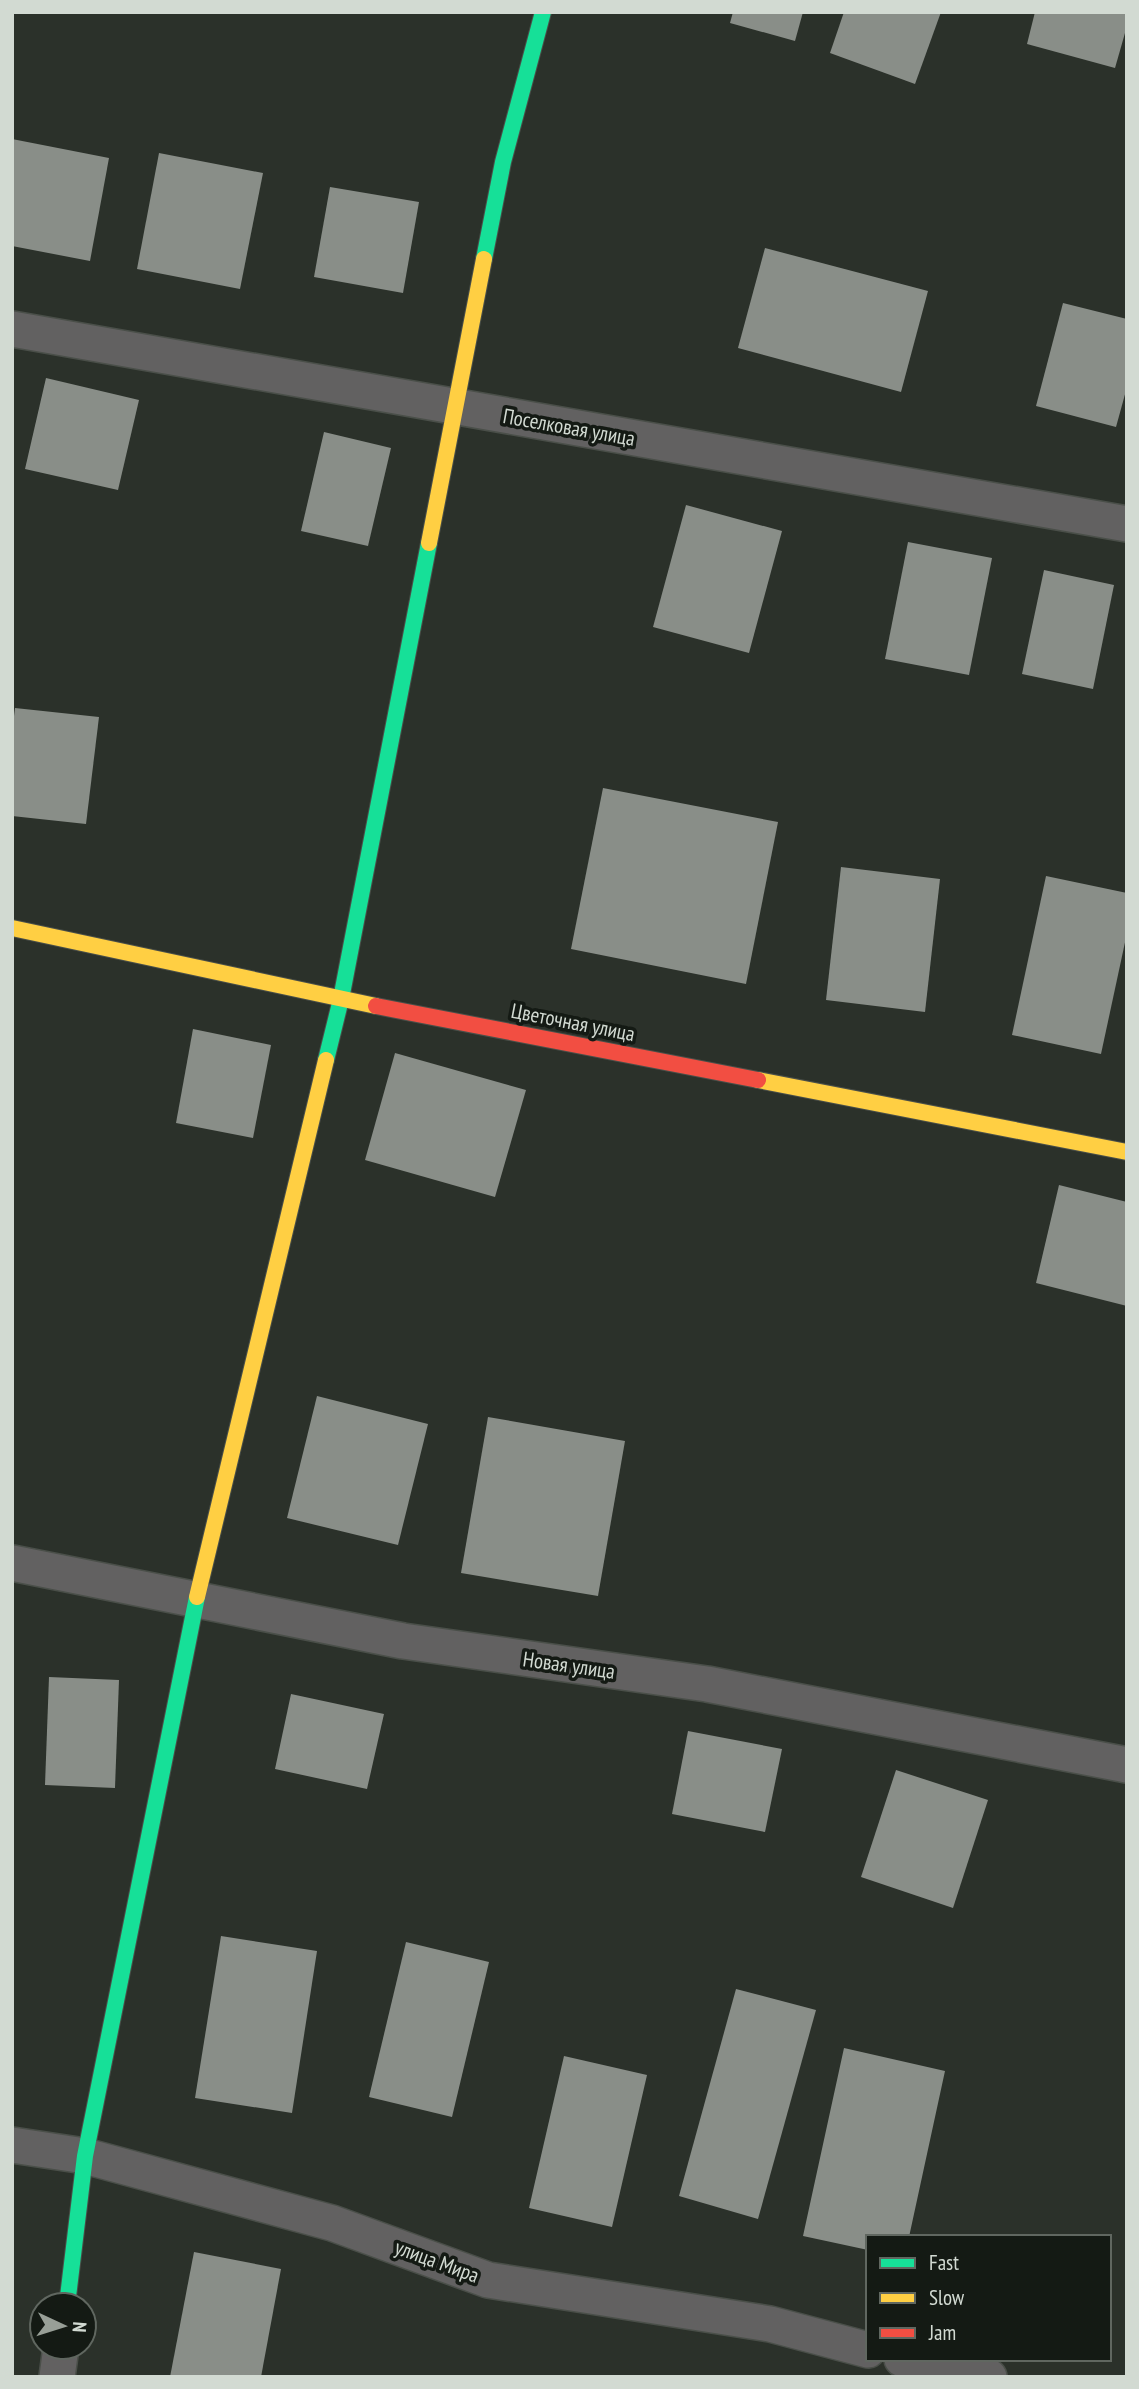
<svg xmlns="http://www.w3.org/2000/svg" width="1139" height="2389" font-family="'PT Sans Narrow',sans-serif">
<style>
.building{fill:#898e88}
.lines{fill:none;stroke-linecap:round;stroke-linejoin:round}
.street-casing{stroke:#4a4f49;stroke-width:38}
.fast-casing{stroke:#4a4f49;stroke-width:18}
.slow-casing{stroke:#4a4f49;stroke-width:18}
.jam-casing{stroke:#4a4f49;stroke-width:18}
.street{stroke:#626161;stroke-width:35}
.fast{stroke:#16e098;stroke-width:16}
.slow{stroke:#ffcf43;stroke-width:16}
.jam{stroke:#f24e42;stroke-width:16}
.labels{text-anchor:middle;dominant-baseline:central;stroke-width:7;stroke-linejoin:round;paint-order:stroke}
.street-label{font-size:21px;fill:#d2dad2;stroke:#141a14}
</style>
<rect width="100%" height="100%" fill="#2b312a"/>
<!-- building -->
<g class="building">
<path d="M 733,12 L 803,12 L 795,41 L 730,23 Z"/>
<path d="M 844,12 L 941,12 L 915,84 L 830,53 Z"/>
<path d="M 1035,12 L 1127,12 L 1127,26 L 1115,68 L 1027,44 Z"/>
<path d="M 12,139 L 109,158 L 90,261 L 12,246 Z"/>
<path d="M 159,153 L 263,173 L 240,289 L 137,269 Z"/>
<path d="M 330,187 L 419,202 L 403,293 L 314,277 Z"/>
<path d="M 765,248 L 928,291 L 901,392 L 738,348 Z"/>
<path d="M 1063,303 L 1127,319 L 1127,387 L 1116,427 L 1036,406 Z"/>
<path d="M 46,378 L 139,400 L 118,490 L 25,469 Z"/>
<path d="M 324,432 L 391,448 L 368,546 L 301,531 Z"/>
<path d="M 686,505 L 782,531 L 749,653 L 653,627 Z"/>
<path d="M 908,542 L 992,558 L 969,675 L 885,659 Z"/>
<path d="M 1044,570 L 1114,585 L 1093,689 L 1022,674 Z"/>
<path d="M 15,708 L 99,717 L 86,824 L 12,816 L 12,732 Z"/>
<path d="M 603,788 L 778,822 L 746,984 L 571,949 Z"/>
<path d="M 841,867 L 940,879 L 925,1012 L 826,1000 Z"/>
<path d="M 1046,876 L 1127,893 L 1127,933 L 1101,1054 L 1012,1035 Z"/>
<path d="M 193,1029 L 271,1045 L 253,1138 L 176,1123 Z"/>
<path d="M 395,1053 L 526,1090 L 495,1197 L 365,1160 Z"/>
<path d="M 1059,1185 L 1127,1202 L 1127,1306 L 1036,1283 Z"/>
<path d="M 317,1396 L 428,1424 L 398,1545 L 287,1518 Z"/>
<path d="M 488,1417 L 625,1441 L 598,1596 L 461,1573 Z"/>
<path d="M 49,1677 L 119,1680 L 115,1788 L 45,1785 Z"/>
<path d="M 291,1694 L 384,1714 L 367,1789 L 275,1769 Z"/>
<path d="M 688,1731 L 782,1749 L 765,1832 L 672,1814 Z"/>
<path d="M 896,1770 L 988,1800 L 953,1908 L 861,1877 Z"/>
<path d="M 221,1936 L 317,1951 L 292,2113 L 195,2098 Z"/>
<path d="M 406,1942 L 489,1962 L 452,2117 L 369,2097 Z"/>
<path d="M 736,1989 L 816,2010 L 758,2219 L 679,2196 Z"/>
<path d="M 844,2048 L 945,2071 L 909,2237 L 868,2237 L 868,2250 L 803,2236 Z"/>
<path d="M 564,2056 L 647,2075 L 612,2227 L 529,2208 Z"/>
<path d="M 194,2252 L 281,2269 L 261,2377 L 170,2377 Z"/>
</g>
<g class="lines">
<!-- street casing -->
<g class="street-casing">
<g id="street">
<path d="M 12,329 L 1127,524"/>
<path d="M 12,1563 L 403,1641 L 707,1684 L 1127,1765"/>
<path d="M 12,2145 L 85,2156 L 332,2223 L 488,2280 L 770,2324 L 868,2350"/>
<path d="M 902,2359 L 938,2369 L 989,2377"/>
<path d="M 57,2377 L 61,2347"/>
</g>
</g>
<!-- fast casing -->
<g class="fast-casing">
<g id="fast">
<path d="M 484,259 L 503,162 L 543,12"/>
<path d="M 326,1060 L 341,999 L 429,543"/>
<path d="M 67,2305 L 85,2156 L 197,1597"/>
</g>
</g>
<!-- slow casing -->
<g class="slow-casing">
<g id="slow">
<path d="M 429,543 L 484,259"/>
<path d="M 12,928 L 376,1006"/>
<path d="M 758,1080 L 1127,1152"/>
<path d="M 197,1597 L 326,1060"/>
</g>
</g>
<!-- jam casing -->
<g class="jam-casing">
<path id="jam" d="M 376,1006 L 758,1080"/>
</g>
<!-- street -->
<use href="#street" class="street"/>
<!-- fast -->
<use href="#fast" class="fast"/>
<!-- slow -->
<use href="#slow" class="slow"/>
<!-- jam -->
<use href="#jam" class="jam"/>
</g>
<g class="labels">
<!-- street labels -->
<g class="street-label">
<text transform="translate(569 427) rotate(10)">Поселковая улица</text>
<text transform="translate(573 1022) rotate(11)">Цветочная улица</text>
<text transform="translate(569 1665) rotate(8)">Новая улица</text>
<text transform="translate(437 2261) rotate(20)">улица Мира</text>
</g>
</g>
<!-- border -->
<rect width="1139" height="2389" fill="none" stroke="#d2dad2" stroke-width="28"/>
<!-- legend -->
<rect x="866" y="2235" width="245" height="126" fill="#141a14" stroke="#606760" stroke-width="2"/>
<rect x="880" y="2258" width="35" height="10" fill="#16e098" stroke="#606760" stroke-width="2"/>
<text x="929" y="2270" font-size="21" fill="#d2dad2">Fast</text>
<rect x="880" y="2293" width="35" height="10" fill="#ffcf43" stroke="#606760" stroke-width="2"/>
<text x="929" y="2305" font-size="21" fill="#d2dad2">Slow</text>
<rect x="880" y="2328" width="35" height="10" fill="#f24e42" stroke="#606760" stroke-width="2"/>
<text x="929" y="2340" font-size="21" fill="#d2dad2">Jam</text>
<!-- north arrow -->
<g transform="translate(63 2326) rotate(94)"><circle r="33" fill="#141a14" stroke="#606760" stroke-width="2"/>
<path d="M0-5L12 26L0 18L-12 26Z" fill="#989f97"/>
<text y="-10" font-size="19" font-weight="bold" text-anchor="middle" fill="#d2dad2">N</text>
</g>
</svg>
